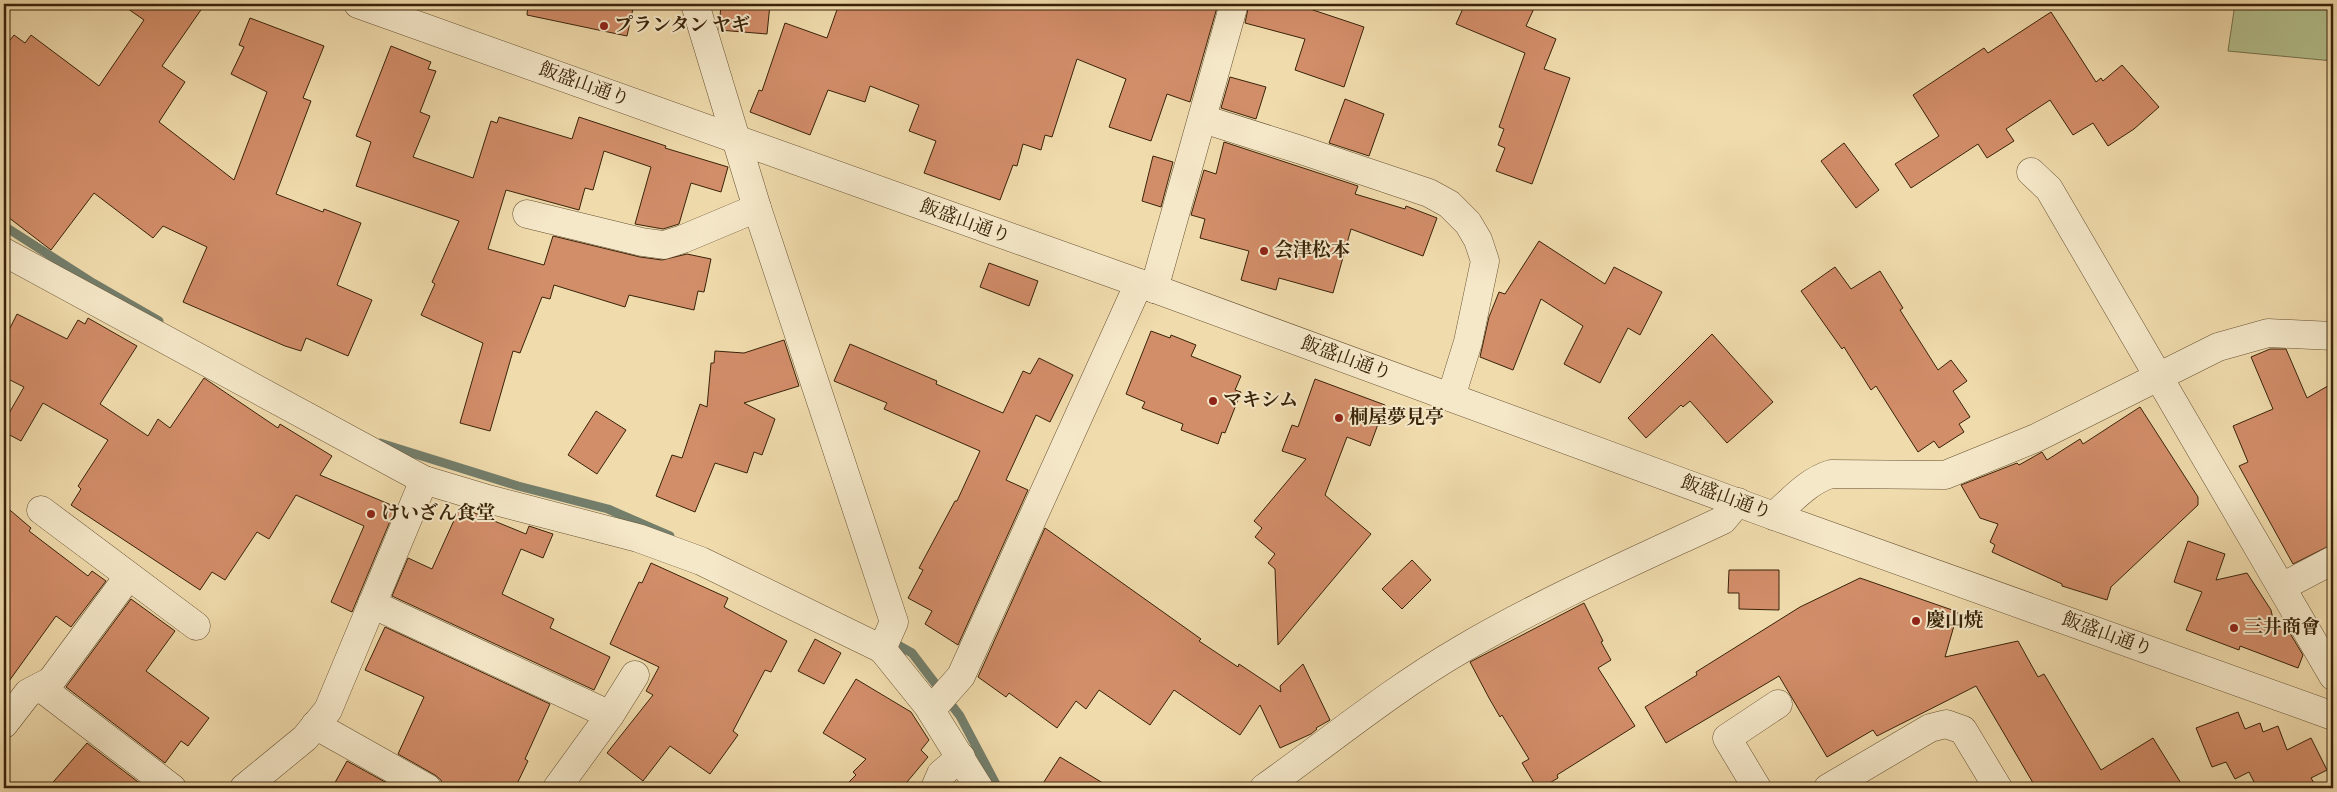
<svg xmlns="http://www.w3.org/2000/svg" width="2337" height="792" font-family="Vollkorn,'Noto Serif JP',serif">
<style>
.green{fill:#b4c18e;stroke:#76724c}
.lines{fill:none;stroke-linecap:round;stroke-linejoin:round}
.stream{stroke:#737e6b;stroke-width:9}
.building{fill:#d28d69;stroke:#392309}
.minor-casing{stroke:#675132;stroke-width:29}
.minor{stroke:#f5e8c9;stroke-width:28}
.poi-dot{fill:#8f2418;stroke:#f5e8c9;stroke-width:2}
.labels{text-anchor:middle;dominant-baseline:central;stroke-width:4;stroke-linejoin:round;paint-order:stroke}
.poi-label{font-size:19px;font-weight:bold;fill:#392309;stroke:#f5e8c9;text-anchor:start}
.street-label{font-size:19px;fill:#392309;stroke:#f5e8c9}
</style>
<rect width="100%" height="100%" fill="#f0dbac"/>
<filter id="stains"><feTurbulence type="fractalNoise" baseFrequency=".004" numOctaves="4"/><feColorMatrix values="0 0 0 0 .2 0 0 0 0 .09 0 0 0 0 .02 0 0 0 .5 -.17"/></filter>
<radialGradient id="worn" r=".72"><stop offset=".6" stop-color="#630" stop-opacity="0"/><stop offset="1" stop-color="#630" stop-opacity=".3"/></radialGradient>
<!-- green -->
<path class="green" d="M 2235,4 L 2333,4 L 2333,61 L 2228,51 Z"/>
<g class="lines">
<!-- stream -->
<g class="stream">
<path d="M 4,226 L 93,283 L 159,321"/>
<path d="M 380,443 L 518,486 L 608,509 L 670,536"/>
<path d="M 889,640 L 912,653 L 960,716 L 998,788"/>
</g>
</g>
<!-- building -->
<g class="building">
<path d="M 121,4 L 205,4 L 162,66 L 185,82 L 159,122 L 234,180 L 267,92 L 231,74 L 244,47 L 239,45 L 250,18 L 324,46 L 303,98 L 311,101 L 276,194 L 323,212 L 324,209 L 361,223 L 337,285 L 372,300 L 348,356 L 306,338 L 301,351 L 285,346 L 183,302 L 207,247 L 163,226 L 153,238 L 94,193 L 51,250 L 4,214 L 4,48 L 14,35 L 25,43 L 31,35 L 99,86 L 144,20 Z"/>
<path d="M 528,4 L 634,4 L 627,36 L 527,15 Z"/>
<path d="M 721,4 L 770,4 L 767,34 L 719,30 Z"/>
<path d="M 839,4 L 1188,4 L 1205,9 L 1205,4 L 1218,4 L 1190,102 L 1167,94 L 1151,141 L 1109,127 L 1126,79 L 1077,59 L 1052,137 L 1045,135 L 1041,150 L 1023,144 L 1017,166 L 1013,165 L 1000,200 L 924,173 L 936,141 L 909,131 L 919,105 L 870,86 L 865,102 L 828,90 L 810,135 L 750,112 L 759,90 L 762,91 L 785,23 L 827,38 Z"/>
<path d="M 1249,4 L 1295,4 L 1364,27 L 1344,87 L 1295,70 L 1305,39 L 1245,23 Z"/>
<path d="M 1465,4 L 1536,4 L 1526,26 L 1556,39 L 1544,69 L 1570,78 L 1532,184 L 1496,171 L 1505,148 L 1498,145 L 1504,129 L 1499,127 L 1525,53 L 1456,24 Z"/>
<path d="M 2051,12 L 2096,82 L 2101,78 L 2103,81 L 2122,65 L 2159,107 L 2134,129 L 2108,146 L 2093,123 L 2073,135 L 2050,100 L 2006,129 L 2014,141 L 1987,158 L 1978,144 L 1911,188 L 1895,164 L 1939,136 L 1913,95 L 1984,48 L 1988,53 Z"/>
<path d="M 391,46 L 431,62 L 428,69 L 436,71 L 420,112 L 430,116 L 413,157 L 473,178 L 491,121 L 497,123 L 499,117 L 572,139 L 579,117 L 666,146 L 665,148 L 728,167 L 721,192 L 691,183 L 679,224 L 663,229 L 635,224 L 651,167 L 604,151 L 593,190 L 585,188 L 579,210 L 506,190 L 488,249 L 544,265 L 553,236 L 640,257 L 662,260 L 687,254 L 711,259 L 704,292 L 698,291 L 694,310 L 629,295 L 625,307 L 554,285 L 550,299 L 542,297 L 520,353 L 513,351 L 490,431 L 460,423 L 483,343 L 421,315 L 435,284 L 432,282 L 459,221 L 356,186 L 371,142 L 356,136 Z"/>
<path d="M 1230,77 L 1266,87 L 1256,119 L 1221,108 Z"/>
<path d="M 1345,99 L 1384,114 L 1369,156 L 1329,143 Z"/>
<path d="M 1224,142 L 1358,186 L 1355,194 L 1405,209 L 1406,206 L 1437,218 L 1423,256 L 1351,229 L 1333,293 L 1279,278 L 1276,290 L 1241,280 L 1249,251 L 1200,238 L 1205,219 L 1191,215 L 1204,170 L 1216,174 Z"/>
<path d="M 1844,143 L 1879,190 L 1856,208 L 1821,161 Z"/>
<path d="M 1153,156 L 1173,162 L 1161,207 L 1142,201 Z"/>
<path d="M 1539,241 L 1605,284 L 1614,267 L 1662,292 L 1640,335 L 1628,328 L 1600,383 L 1564,364 L 1583,326 L 1541,299 L 1513,370 L 1480,357 L 1489,317 L 1499,292 L 1505,294 Z"/>
<path d="M 989,263 L 1038,281 L 1029,306 L 980,287 Z"/>
<path d="M 1835,267 L 1851,289 L 1880,271 L 1903,308 L 1900,310 L 1938,370 L 1951,360 L 1967,381 L 1953,391 L 1970,417 L 1959,424 L 1964,432 L 1939,448 L 1934,441 L 1918,452 L 1876,386 L 1871,390 L 1844,347 L 1842,349 L 1801,291 Z"/>
<path d="M 17,314 L 67,339 L 78,320 L 85,324 L 88,318 L 137,346 L 100,404 L 148,436 L 158,419 L 170,428 L 204,378 L 278,428 L 280,424 L 332,456 L 320,475 L 396,507 L 352,612 L 331,602 L 364,526 L 296,495 L 269,539 L 257,532 L 225,580 L 212,572 L 200,590 L 71,505 L 81,489 L 78,486 L 108,440 L 43,403 L 21,441 L 4,432 L 4,422 L 24,387 L 4,377 L 4,340 Z"/>
<path d="M 1151,331 L 1170,338 L 1171,335 L 1196,345 L 1191,356 L 1241,376 L 1235,390 L 1241,392 L 1225,433 L 1222,432 L 1218,444 L 1181,430 L 1183,424 L 1142,408 L 1145,402 L 1126,394 Z"/>
<path d="M 1712,334 L 1773,402 L 1727,443 L 1690,401 L 1683,407 L 1681,405 L 1646,438 L 1628,418 Z"/>
<path d="M 784,340 L 799,386 L 744,403 L 775,419 L 762,455 L 754,452 L 747,473 L 715,463 L 695,512 L 656,496 L 672,455 L 682,458 L 700,404 L 707,407 L 711,363 L 714,363 L 715,351 L 744,353 Z"/>
<path d="M 850,344 L 937,381 L 936,384 L 1003,413 L 1023,371 L 1030,374 L 1039,358 L 1073,375 L 1050,422 L 1036,415 L 1006,480 L 1028,490 L 958,645 L 925,624 L 932,611 L 908,598 L 923,570 L 919,568 L 955,501 L 957,501 L 980,451 L 884,409 L 887,403 L 834,381 Z"/>
<path d="M 2270,349 L 2286,349 L 2307,398 L 2333,383 L 2333,544 L 2293,564 L 2239,466 L 2248,462 L 2233,426 L 2273,409 L 2251,357 Z"/>
<path d="M 1315,379 L 1385,405 L 1370,446 L 1347,437 L 1325,495 L 1371,534 L 1278,645 L 1275,569 L 1268,563 L 1275,554 L 1255,537 L 1262,528 L 1254,521 L 1306,459 L 1282,451 L 1292,425 L 1298,427 Z"/>
<path d="M 2140,407 L 2198,497 L 2198,505 L 2111,587 L 2107,600 L 2062,586 L 2062,584 L 1992,552 L 1995,545 L 1990,542 L 1998,524 L 1980,518 L 1961,485 L 2017,463 L 2019,465 L 2042,452 L 2047,460 L 2080,439 L 2083,444 Z"/>
<path d="M 596,411 L 626,430 L 597,474 L 568,455 Z"/>
<path d="M 4,505 L 31,528 L 29,531 L 88,576 L 92,571 L 106,581 L 71,627 L 56,616 L 4,688 Z"/>
<path d="M 460,507 L 526,534 L 529,526 L 553,534 L 543,558 L 521,549 L 502,594 L 554,619 L 550,628 L 610,657 L 594,690 L 392,596 L 408,558 L 432,569 Z"/>
<path d="M 1045,528 L 1201,639 L 1199,641 L 1238,667 L 1239,664 L 1281,692 L 1280,686 L 1303,664 L 1330,720 L 1316,728 L 1317,729 L 1311,734 L 1280,748 L 1260,705 L 1240,735 L 1174,690 L 1150,725 L 1099,690 L 1086,709 L 1076,701 L 1057,728 L 1009,693 L 1006,697 L 978,677 Z"/>
<path d="M 2188,541 L 2225,554 L 2216,580 L 2247,573 L 2271,610 L 2274,624 L 2288,630 L 2303,655 L 2298,668 L 2240,646 L 2239,650 L 2186,630 L 2202,592 L 2174,582 Z"/>
<path d="M 1412,560 L 1431,580 L 1402,609 L 1382,589 Z"/>
<path d="M 651,563 L 728,598 L 724,607 L 787,641 L 771,672 L 765,670 L 733,731 L 738,735 L 710,774 L 670,746 L 643,781 L 607,753 L 653,695 L 646,691 L 659,667 L 610,644 L 639,582 L 642,583 Z"/>
<path d="M 1729,570 L 1779,570 L 1779,610 L 1739,609 L 1739,593 L 1728,593 Z"/>
<path d="M 1860,578 L 1958,612 L 1945,657 L 2018,641 L 2038,677 L 2044,674 L 2101,770 L 2153,738 L 2184,788 L 2036,788 L 1976,686 L 1877,736 L 1873,730 L 1827,757 L 1779,676 L 1666,743 L 1645,707 L 1697,675 L 1696,672 L 1800,607 Z"/>
<path d="M 131,599 L 175,631 L 146,671 L 209,718 L 188,746 L 181,741 L 165,763 L 66,687 Z"/>
<path d="M 1584,603 L 1603,641 L 1601,642 L 1611,660 L 1598,668 L 1635,726 L 1557,775 L 1558,778 L 1541,788 L 1537,788 L 1522,763 L 1529,759 L 1502,715 L 1500,717 L 1489,698 L 1470,662 Z"/>
<path d="M 385,627 L 550,704 L 525,759 L 528,761 L 515,788 L 443,788 L 441,780 L 435,775 L 398,754 L 424,697 L 365,670 Z"/>
<path d="M 815,639 L 841,653 L 824,684 L 798,671 Z"/>
<path d="M 856,679 L 911,712 L 929,740 L 921,750 L 928,757 L 902,788 L 843,788 L 856,775 L 853,772 L 866,759 L 823,733 Z"/>
<path d="M 2238,712 L 2245,729 L 2260,723 L 2263,732 L 2278,726 L 2287,750 L 2311,738 L 2327,770 L 2311,778 L 2317,788 L 2257,788 L 2249,772 L 2235,779 L 2226,762 L 2212,767 L 2196,728 Z"/>
<path d="M 87,743 L 146,788 L 48,788 Z"/>
<path d="M 1060,757 L 1111,788 L 1040,788 Z"/>
<path d="M 347,761 L 396,788 L 332,788 Z"/>
</g>
<g class="lines">
<!-- minor casing -->
<g class="minor-casing">
<g id="minor">
<path d="M 358,4 L 1139,283 L 1774,516 L 2333,716"/>
<path d="M 695,4 L 757,208 L 894,622 L 882,649"/>
<path d="M 1203,119 L 1301,150 L 1429,193 L 1449,204 L 1468,223 L 1478,240 L 1485,261 L 1468,342 L 1451,397"/>
<path d="M 2031,172 L 2049,189 L 2333,676"/>
<path d="M 527,214 L 642,242 L 664,245 L 683,239 L 757,208"/>
<path d="M 4,252 L 424,480 L 484,498 L 638,538 L 701,561 L 882,649 L 928,706 L 979,788"/>
<path d="M 1154,289 L 1234,4"/>
<path d="M 41,510 L 196,626"/>
<path d="M 1774,516 C 1792,500 1808,481 1831,474 L 1945,475 L 2036,438 L 2218,347 L 2268,333 L 2333,336"/>
<path d="M 2282,587 L 2333,560"/>
<path d="M 372,604 L 610,715"/>
<path d="M 40,687 L 172,788"/>
<path d="M 931,710 L 961,676 L 1139,283"/>
<path d="M 4,724 L 28,693 L 51,681 L 128,577"/>
<path d="M 315,725 L 427,788"/>
<path d="M 244,788 L 305,738 L 328,710 L 424,480"/>
<path d="M 557,788 L 610,715 L 635,675"/>
<path d="M 935,788 L 941,774 L 961,757"/>
<path d="M 1264,788 C 1330,741 1393,689 1462,649 C 1546,600 1635,561 1723,520 L 1738,502"/>
<path d="M 1757,788 L 1727,738 L 1778,704"/>
<path d="M 1828,788 L 1930,728 L 1946,724 L 1963,730 L 1998,788"/>
</g>
</g>
<!-- minor -->
<use href="#minor" class="minor"/>
</g>
<!-- markers -->
<g class="poi-dot">
<circle cx="604" cy="26" r="5"/>
<circle cx="1264" cy="251" r="5"/>
<circle cx="1213" cy="401" r="5"/>
<circle cx="1339" cy="418" r="5"/>
<circle cx="371" cy="514" r="5"/>
<circle cx="1916" cy="621" r="5"/>
<circle cx="2234" cy="628" r="5"/>
</g>
<g class="labels">
<!-- poi labels -->
<g class="poi-label">
<text x="614" y="26">プランタン ヤギ</text>
<text x="1274" y="251">会津松本</text>
<text x="1223" y="401">マキシム</text>
<text x="1349" y="418">桐屋夢見亭</text>
<text x="381" y="514">けいざん食堂</text>
<text x="1926" y="621">慶山焼</text>
<text x="2244" y="628">三井商會</text>
</g>
<!-- street labels -->
<g class="street-label">
<text transform="translate(584 85) rotate(20)">飯盛山通り</text>
<text transform="translate(965 222) rotate(20)">飯盛山通り</text>
<text transform="translate(1346 359) rotate(20)">飯盛山通り</text>
<text transform="translate(1726 498) rotate(20)">飯盛山通り</text>
<text transform="translate(2107 635) rotate(20)">飯盛山通り</text>
</g>
</g>
<!-- margin -->
<rect width="2337" height="792" fill="none" stroke="#f0dbac" stroke-width="20"/>
<rect x="5" y="5" width="2327" height="782" fill="none" stroke="#392309" stroke-width="2.5"/>
<rect x="10" y="10" width="2317" height="772" fill="none" stroke="#392309"/>
<rect width="100%" height="100%" filter="url(#stains)"/>
<rect width="100%" height="100%" fill="url(#worn)"/>
</svg>
